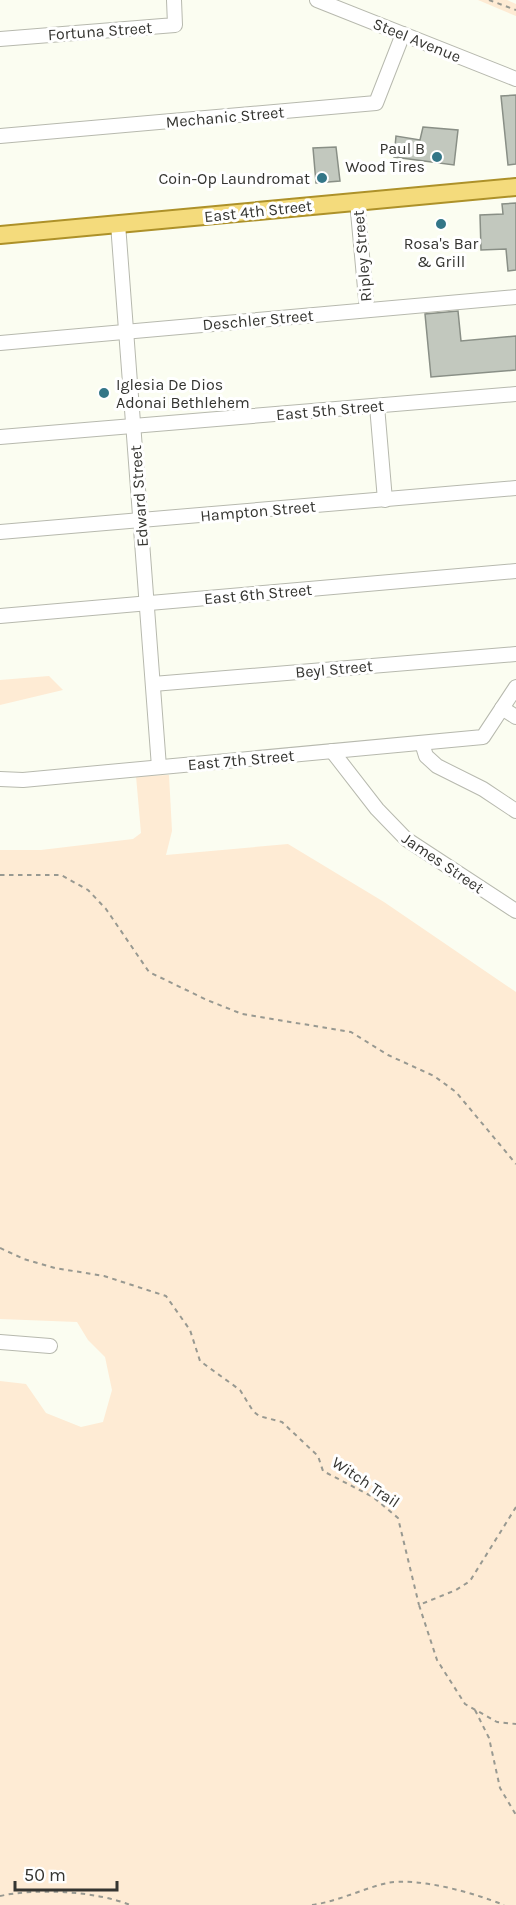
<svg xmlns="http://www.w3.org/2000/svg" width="516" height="1905" font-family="Karla,sans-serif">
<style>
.green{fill:#feebd4}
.building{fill:#c2c8be;stroke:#898f86;stroke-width:1.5}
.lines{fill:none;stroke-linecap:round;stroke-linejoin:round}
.minor-casing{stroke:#b7b9ae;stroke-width:16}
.major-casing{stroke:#ad9129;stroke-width:20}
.path{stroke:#989991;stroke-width:2;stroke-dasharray:4.5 4.5;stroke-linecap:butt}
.minor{stroke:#fff;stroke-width:14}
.major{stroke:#f4db7c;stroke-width:16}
.poi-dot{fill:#337687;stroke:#fff;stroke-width:2}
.labels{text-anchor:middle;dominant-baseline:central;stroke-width:6;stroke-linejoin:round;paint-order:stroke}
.street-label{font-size:16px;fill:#353531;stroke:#fff}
.poi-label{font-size:16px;fill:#353531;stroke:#fff;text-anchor:end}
</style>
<rect width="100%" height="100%" fill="#fbfdf1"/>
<!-- green -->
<g class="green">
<path d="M 478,0 L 507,0 L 516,4 L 516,16 Z"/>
<path d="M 49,676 L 63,690 L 0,705 L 0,680 Z"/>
<path d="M 169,775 L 172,831 L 166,855 L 288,844 L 384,902 L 516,992 L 516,1905 L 0,1905 L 0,1381 L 26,1384 L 46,1413 L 81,1427 L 103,1422 L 112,1390 L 105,1357 L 88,1340 L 77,1322 L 0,1319 L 0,850 L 41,850 L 133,839 L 141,833 L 136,776 Z"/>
</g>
<!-- building -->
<g class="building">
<path d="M 516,95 L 516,164 L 508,165 L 501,96 Z"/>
<path d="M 423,127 L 458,130 L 454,165 L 394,157 L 396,136 L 420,140 Z"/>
<path d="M 336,147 L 340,181 L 316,183 L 313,148 Z"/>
<path d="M 516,203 L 516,270 L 508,271 L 506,249 L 481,250 L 480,215 L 503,214 L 502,204 Z"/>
<path d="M 458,311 L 461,341 L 516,336 L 516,370 L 431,377 L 425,314 Z"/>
</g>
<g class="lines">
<!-- minor casing -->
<g class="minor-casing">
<g id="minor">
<path d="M 317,0 L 516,79"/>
<path d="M 0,39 L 175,25 L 174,0"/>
<path d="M 0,136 L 376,103 L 403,34"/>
<path d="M 357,201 L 367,310"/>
<path d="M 118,224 L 159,767"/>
<path d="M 0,343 L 516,297"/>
<path d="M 377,406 L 385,500"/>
<path d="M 0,437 L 516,394"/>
<path d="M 0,532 L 516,488"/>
<path d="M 0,616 L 516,571"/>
<path d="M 153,684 L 516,654"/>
<path d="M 502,708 L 516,717"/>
<path d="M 422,743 L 426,756 L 437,766 L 483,789 L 516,811"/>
<path d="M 332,751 L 377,809 L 406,839 L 516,911"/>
<path d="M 0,779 L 23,780 L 483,737 L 516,687"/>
<path d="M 0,1342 L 50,1346"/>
</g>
</g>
<!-- major casing -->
<g class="major-casing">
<path id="major" d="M 0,235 L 516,187"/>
</g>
<!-- path -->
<g class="path">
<path d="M 489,0 L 516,10"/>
<path d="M 0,875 L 61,875 L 88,890 L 106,909 L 149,972 L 207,1000 L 242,1014 L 351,1032 L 388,1055 L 434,1076 L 456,1092 L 516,1164"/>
<path d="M 0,1248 L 24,1259 L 55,1268 L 104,1276 L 166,1296 L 190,1330 L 200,1361 L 240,1390 L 253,1411 L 259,1416 L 282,1422 L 318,1456 L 323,1471 L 373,1497 L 398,1518 L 419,1605"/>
<path d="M 516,1507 L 470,1581 L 456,1590 L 419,1605 L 437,1660 L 465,1704 L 497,1722 L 516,1724"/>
<path d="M 475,1710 L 489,1738 L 500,1788 L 516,1815"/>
<path d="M 0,1896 C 36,1888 96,1891 130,1905"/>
<path d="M 312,1905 C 339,1901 362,1889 387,1883 C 419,1877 474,1893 504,1905"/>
</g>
<!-- minor -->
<use href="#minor" class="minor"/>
<!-- major -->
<use href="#major" class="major"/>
</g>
<!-- markers -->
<g class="poi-dot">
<circle cx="437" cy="157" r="6"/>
<circle cx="322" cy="178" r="6"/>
<circle cx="441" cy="224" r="6"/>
<circle cx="104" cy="393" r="6"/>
</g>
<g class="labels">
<!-- street labels -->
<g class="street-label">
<text transform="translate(100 31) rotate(-4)">Fortuna Street</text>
<text transform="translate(417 40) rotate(22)">Steel Avenue</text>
<text transform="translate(225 117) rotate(-5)">Mechanic Street</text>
<text transform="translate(258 211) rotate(-6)">East 4th Street</text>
<text transform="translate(362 256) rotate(-95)">Ripley Street</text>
<text transform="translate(258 320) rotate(-5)">Deschler Street</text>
<text transform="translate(330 410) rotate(-5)">East 5th Street</text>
<text transform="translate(139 496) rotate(-94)">Edward Street</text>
<text transform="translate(258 511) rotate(-5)">Hampton Street</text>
<text transform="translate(258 594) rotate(-5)">East 6th Street</text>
<text transform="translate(334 669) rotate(-5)">Beyl Street</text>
<text transform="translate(241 760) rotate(-5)">East 7th Street</text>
<text transform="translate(443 863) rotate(34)">James Street</text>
<text transform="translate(366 1482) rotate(34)">Witch Trail</text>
</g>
<!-- poi labels -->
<g class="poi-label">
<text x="425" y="148">Paul B<tspan x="425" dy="18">Wood Tires</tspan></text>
<text x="310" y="178">Coin-Op Laundromat</text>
<text x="441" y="243" text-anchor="middle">Rosa's Bar<tspan x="441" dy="18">&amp; Grill</tspan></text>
<text x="116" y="384" text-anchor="start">Iglesia De Dios<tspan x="116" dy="18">Adonai Bethlehem</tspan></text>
</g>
</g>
<!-- scale -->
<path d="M15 1881v9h102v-9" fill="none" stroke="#353531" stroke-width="3"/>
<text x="24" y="1881" font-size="18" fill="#353531" stroke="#ffffff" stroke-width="4.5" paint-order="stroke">50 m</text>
</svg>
